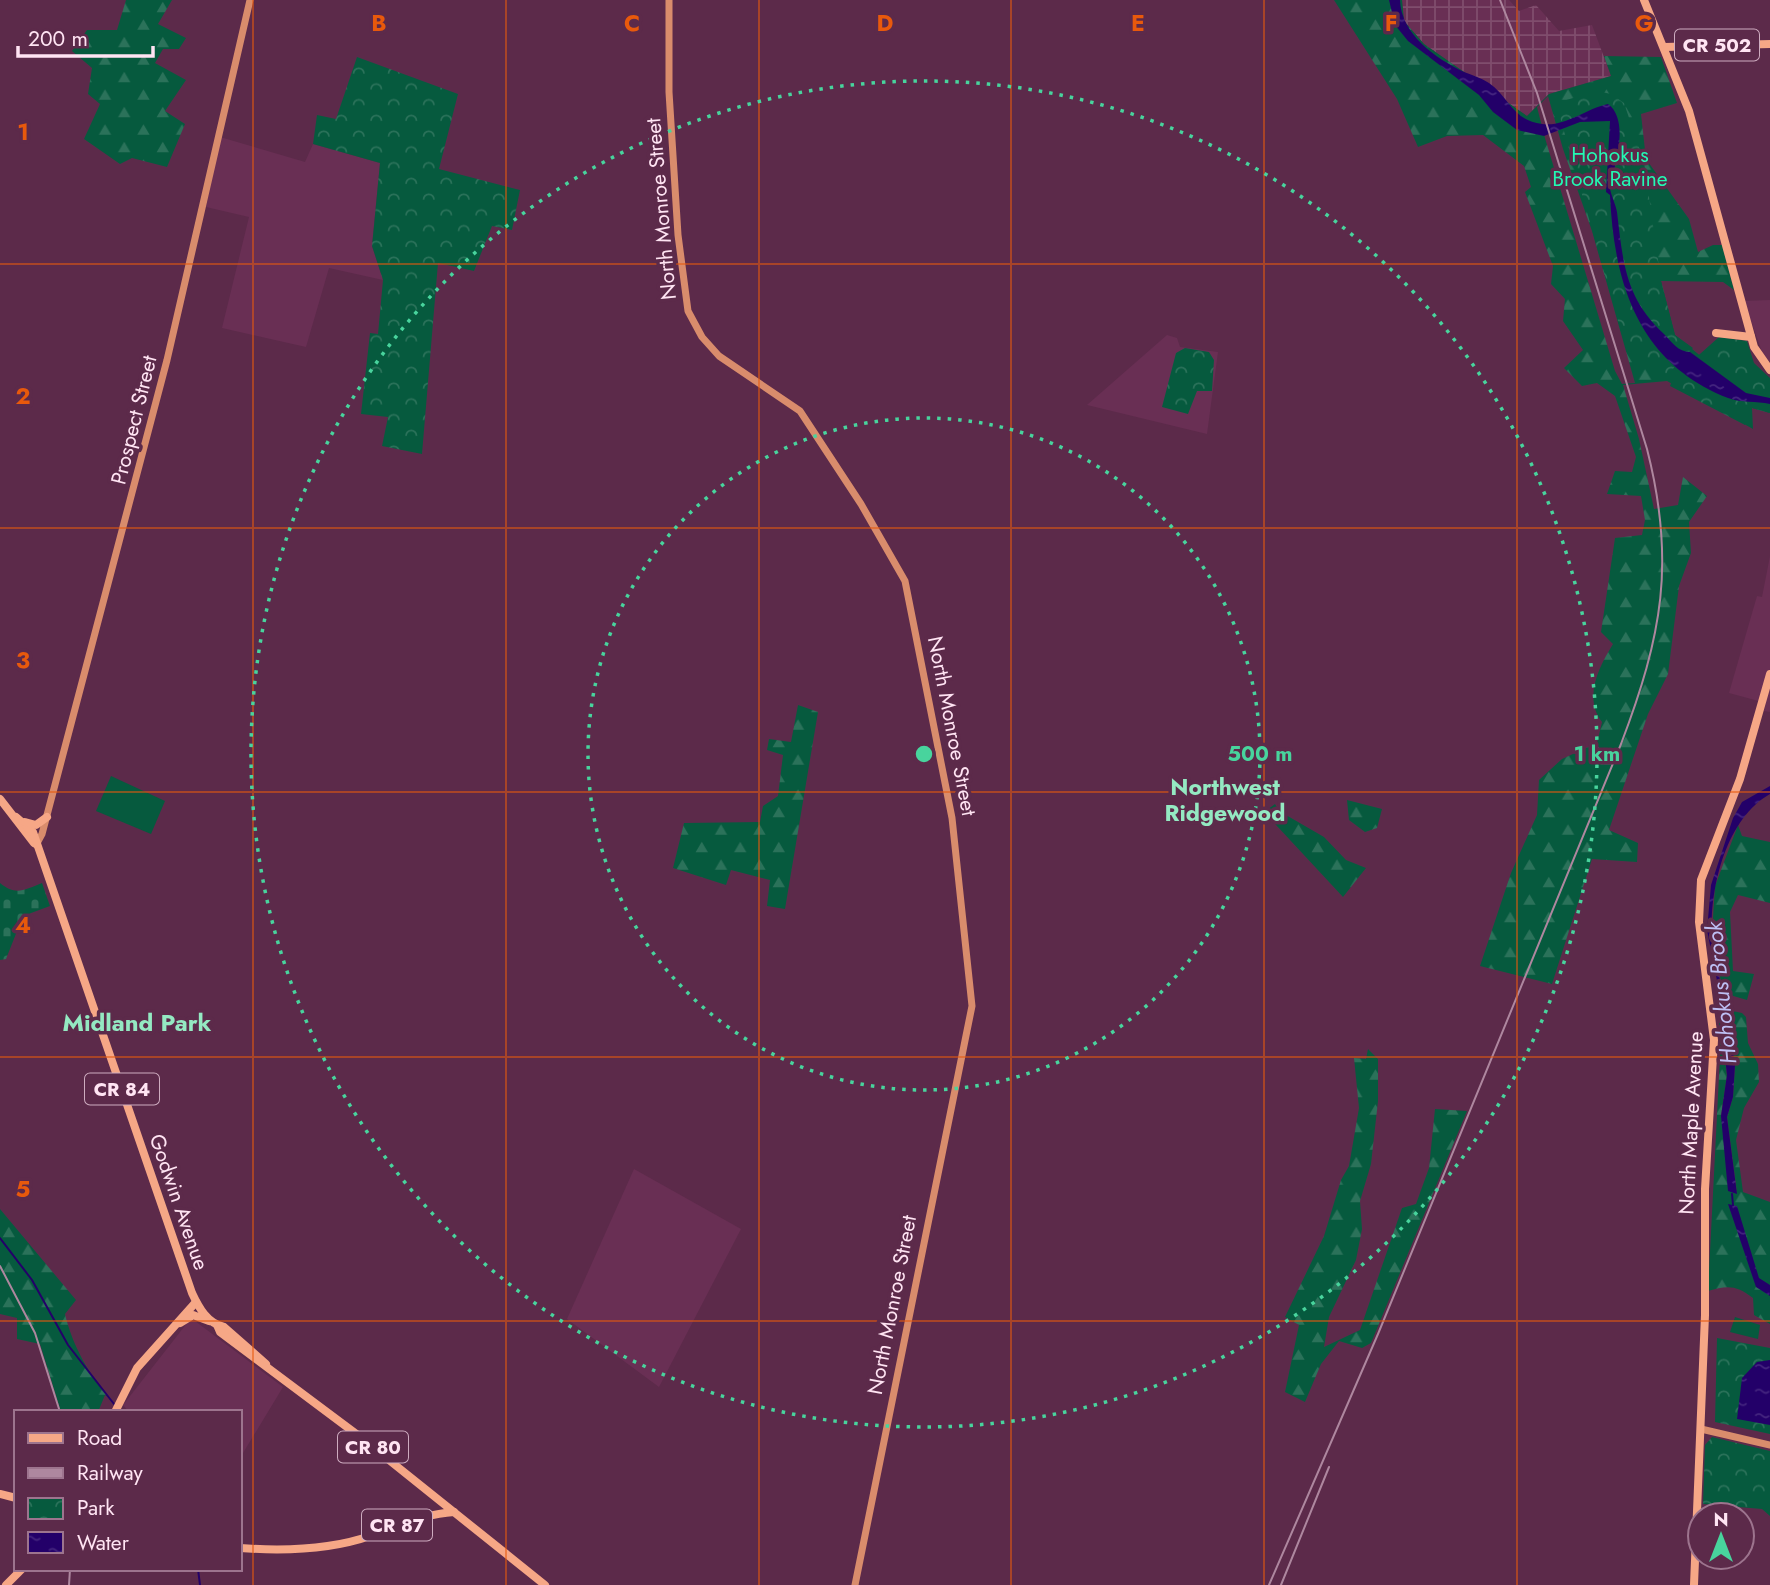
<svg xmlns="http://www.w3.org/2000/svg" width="1770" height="1585" font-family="Jost,sans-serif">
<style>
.built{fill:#692f54}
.industrial{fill:url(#industrial-grid)}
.green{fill:#065a3e}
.forest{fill:url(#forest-firs);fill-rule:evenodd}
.cemetery{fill:url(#cemetery-stones)}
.park{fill:url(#park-crowns)}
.water{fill:url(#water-ripples)}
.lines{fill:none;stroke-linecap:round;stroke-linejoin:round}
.stream{stroke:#230069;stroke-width:2}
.secondary{stroke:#d98c6c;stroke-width:7}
.primary{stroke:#f6a786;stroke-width:8}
.rail{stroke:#ae879f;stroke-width:2}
.grid{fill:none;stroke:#e8590c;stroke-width:2;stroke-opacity:0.55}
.ring{fill:none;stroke:#48d49d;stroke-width:3.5;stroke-dasharray:3.5 7}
.labels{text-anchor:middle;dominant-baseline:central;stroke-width:7;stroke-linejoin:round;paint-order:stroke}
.shield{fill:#5c2a4a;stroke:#ceacc0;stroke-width:2}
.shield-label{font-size:19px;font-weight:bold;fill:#ffe4f3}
.park-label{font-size:21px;fill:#22fab3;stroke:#5c2a4a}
.street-label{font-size:21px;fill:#ffe4f3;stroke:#5c2a4a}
.neighbourhood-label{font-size:23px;font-weight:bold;fill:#94e9c2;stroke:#5c2a4a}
.water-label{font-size:23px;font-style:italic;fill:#bdbff3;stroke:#5c2a4a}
.quarter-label{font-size:24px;font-weight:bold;fill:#94e9c2;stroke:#5c2a4a}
.grid-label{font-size:23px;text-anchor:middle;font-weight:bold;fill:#e8590c;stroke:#5c2a4a;stroke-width:7;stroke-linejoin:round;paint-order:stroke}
.centre{fill:#48d49d;stroke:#5c2a4a;stroke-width:3.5}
.ring-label{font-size:21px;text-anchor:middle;font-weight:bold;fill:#48d49d;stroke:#5c2a4a;stroke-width:7;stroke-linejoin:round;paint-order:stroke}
</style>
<defs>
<pattern id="industrial-grid" width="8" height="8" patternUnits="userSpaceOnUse" patternTransform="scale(1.75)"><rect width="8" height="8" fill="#692f54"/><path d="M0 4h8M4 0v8" fill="none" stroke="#804d6d"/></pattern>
<pattern id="forest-firs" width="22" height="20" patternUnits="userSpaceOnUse" patternTransform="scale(1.75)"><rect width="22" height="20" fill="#065a3e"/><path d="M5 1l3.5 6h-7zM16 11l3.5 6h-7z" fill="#2b725a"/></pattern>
<pattern id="cemetery-stones" width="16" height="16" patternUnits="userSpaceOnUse" patternTransform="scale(1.75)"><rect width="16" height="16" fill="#065a3e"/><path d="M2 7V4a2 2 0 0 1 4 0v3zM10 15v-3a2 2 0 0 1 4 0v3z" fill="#2b725a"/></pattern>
<pattern id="park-crowns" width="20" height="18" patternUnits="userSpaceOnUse" patternTransform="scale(1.75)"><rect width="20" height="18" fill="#065a3e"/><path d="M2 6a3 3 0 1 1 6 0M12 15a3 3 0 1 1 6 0" fill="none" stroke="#2b725a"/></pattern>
<pattern id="water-ripples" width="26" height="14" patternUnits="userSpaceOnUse" patternTransform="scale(1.75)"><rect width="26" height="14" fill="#230069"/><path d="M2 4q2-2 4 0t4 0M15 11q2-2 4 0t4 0" fill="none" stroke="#44257f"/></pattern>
</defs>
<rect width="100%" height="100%" fill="#5c2a4a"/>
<!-- built -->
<g class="built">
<path d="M 220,137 L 305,162 L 313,144 L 380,163 L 372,246 L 383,280 L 329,268 L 306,347 L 222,328 L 249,217 L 206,207 Z"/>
<path d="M 1770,300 L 1770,362 L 1763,355 L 1744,301 Z"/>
<path d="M 1167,335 L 1177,338 L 1180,347 L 1218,352 L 1207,434 L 1087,405 Z"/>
<path d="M 1770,556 L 1770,712 L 1764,711 L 1766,703 L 1729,693 L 1757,596 L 1762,597 Z"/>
<path d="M 634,1169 L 741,1229 L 659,1387 L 567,1319 Z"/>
<path d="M 191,1318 L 283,1387 L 240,1458 L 240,1412 L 129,1412 L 123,1405 Z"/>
</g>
<!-- industrial -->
<path class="industrial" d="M 1402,0 L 1509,0 L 1519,11 L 1536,5 L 1559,31 L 1592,25 L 1611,76 L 1549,94 L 1527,116 L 1424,44 L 1404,21 Z"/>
<!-- green -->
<g class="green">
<path d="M 111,776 L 165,801 L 151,834 L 96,811 Z"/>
<path d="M 1735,1317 L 1760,1325 L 1758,1339 L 1730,1332 Z"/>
</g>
<!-- forest -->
<g class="forest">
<path d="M 126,0 L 172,0 L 158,24 L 186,38 L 179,49 L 163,49 L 155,63 L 186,80 L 165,111 L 185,124 L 167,167 L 132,158 L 120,164 L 84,139 L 100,104 L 88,94 L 92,68 L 72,51 L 87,30 L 117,30 Z"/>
<path d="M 1334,0 L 1402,0 L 1404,21 L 1424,44 L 1527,116 L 1549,94 L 1611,76 L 1604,56 L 1661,57 L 1677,103 L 1641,114 L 1646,159 L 1689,219 L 1698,252 L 1713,245 L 1722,245 L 1734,290 L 1723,282 L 1661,281 L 1675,335 L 1770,413 L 1752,408 L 1753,429 L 1667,381 L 1623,385 L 1639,439 L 1654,509 L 1678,505 L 1683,477 L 1707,496 L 1689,522 L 1691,553 L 1679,586 L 1668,674 L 1648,714 L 1609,830 L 1638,843 L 1637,862 L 1592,859 L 1552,984 L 1480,966 L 1511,873 L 1537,815 L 1539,780 L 1562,759 L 1597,743 L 1602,722 C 1583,697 1599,667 1613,644 L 1601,632 L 1615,538 L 1642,535 L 1645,520 L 1641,496 L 1607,494 L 1615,471 L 1632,472 L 1636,457 L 1615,396 L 1597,383 L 1582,386 L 1564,368 L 1583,350 L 1563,321 L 1565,299 L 1551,284 L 1553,266 L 1525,192 L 1531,187 L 1524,166 L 1483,135 L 1447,136 L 1418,147 L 1397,99 ZM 1548,96 L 1563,149 L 1592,231 L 1635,383 L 1622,384 L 1615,371 L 1545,138 L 1537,107 Z"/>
<path d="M 798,705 L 818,712 L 785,909 L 767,906 L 770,880 L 731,870 L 726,885 L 673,868 L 684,823 L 760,822 L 763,806 L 778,796 L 783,755 L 767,750 L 769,739 L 791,742 Z"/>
<path d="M 1347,800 L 1382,809 L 1377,828 L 1365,832 L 1349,820 Z"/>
<path d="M 1275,804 L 1279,811 L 1324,837 L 1346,860 L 1366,868 L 1343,897 L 1264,812 Z"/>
<path d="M 1738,825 L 1742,836 L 1770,842 L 1770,903 L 1738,895 L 1730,912 L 1733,971 L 1754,974 L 1747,1000 L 1723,993 L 1712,933 L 1715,886 Z"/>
<path d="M 1728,1010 L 1742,1013 L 1746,1017 L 1748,1043 L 1758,1064 L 1759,1082 L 1744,1108 L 1736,1140 L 1743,1192 L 1770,1202 L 1770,1324 L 1754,1315 L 1753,1298 C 1737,1285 1727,1285 1708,1291 L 1721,1037 L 1718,1015 ZM 1727,1013 L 1735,1065 L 1733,1097 L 1727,1117 L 1737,1193 L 1721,1116 L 1727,1076 L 1720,1014 Z"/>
<path d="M 1368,1049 L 1378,1059 L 1378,1101 L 1371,1164 L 1360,1201 L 1362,1229 L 1356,1260 L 1329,1317 L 1324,1347 L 1360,1330 L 1402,1208 L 1416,1204 L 1429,1168 L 1435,1109 L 1467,1111 L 1371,1343 L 1362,1348 L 1339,1341 L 1321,1364 L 1305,1402 L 1285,1392 L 1299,1325 L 1285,1317 L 1324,1236 L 1341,1180 L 1349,1166 L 1359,1108 L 1354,1058 L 1366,1059 Z"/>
<path d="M 0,1209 L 76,1300 L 65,1314 C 72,1344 89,1376 111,1399 L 105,1395 L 98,1412 L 61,1412 L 40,1344 L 17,1339 L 17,1318 L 0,1314 Z"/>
</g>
<!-- cemetery -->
<path class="cemetery" d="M 0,883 C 16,896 24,890 42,883 L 50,906 L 23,916 L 6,959 L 0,960 Z"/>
<!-- park -->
<g class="park">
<path d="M 357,57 L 458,94 L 439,169 L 520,190 L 512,230 L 492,226 L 474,271 L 438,263 L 422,454 L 382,446 L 388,417 L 361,414 L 370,333 L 378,334 L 383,280 L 372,246 L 380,163 L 313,144 L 317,115 L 336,119 Z"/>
<path d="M 1597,91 L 1611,94 L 1624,103 L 1644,162 L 1661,281 L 1675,335 L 1693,348 L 1666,376 L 1644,361 L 1622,335 L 1556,103 Z"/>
<path d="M 1719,337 L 1747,341 L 1754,363 L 1770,378 L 1770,413 L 1752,408 L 1745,425 L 1670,386 L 1673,378 Z"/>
<path d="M 1185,348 L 1209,352 L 1214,360 L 1212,391 L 1197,391 L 1188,414 L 1162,407 L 1176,353 Z"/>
<path d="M 1717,1338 L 1770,1348 L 1770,1434 L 1715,1422 Z"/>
<path d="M 1712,1437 L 1770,1451 L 1770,1516 L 1762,1509 L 1703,1504 L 1705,1445 Z"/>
</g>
<!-- water -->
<g class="water">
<path d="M 1389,0 L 1400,0 C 1401,34 1435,58 1464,72 C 1472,75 1481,78 1489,83 C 1509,97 1513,121 1542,124 C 1566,127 1585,109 1608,104 C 1630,120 1615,166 1610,186 C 1609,191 1616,205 1617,212 C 1623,262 1625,298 1664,334 C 1672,342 1678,352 1690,352 L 1746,393 L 1770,398 L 1770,404 C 1756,401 1741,403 1728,398 C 1639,363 1614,285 1610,195 L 1606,192 L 1610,121 L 1580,122 L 1544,136 L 1517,130 L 1493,112 L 1479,95 L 1408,41 L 1395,25 Z"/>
<path d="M 1770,786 L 1770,794 C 1727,818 1710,886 1712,932 C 1713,953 1720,976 1723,996 L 1720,996 L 1707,930 L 1711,885 L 1733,818 L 1742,802 Z"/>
<path d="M 1727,1013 L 1735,1065 L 1733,1097 L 1727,1117 L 1737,1194 L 1728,1191 L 1721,1116 L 1727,1075 L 1720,1014 Z"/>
<path d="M 1728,1204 L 1737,1206 L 1759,1278 L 1770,1285 L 1770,1296 L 1756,1287 Z"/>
<path d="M 1770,1360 L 1770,1425 L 1737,1419 L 1742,1378 L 1757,1362 Z"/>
</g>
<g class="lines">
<!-- stream -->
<g class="stream">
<path d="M 1720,996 L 1723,1014"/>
<path d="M 1732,1194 L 1733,1205"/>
<path d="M 0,1238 L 32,1280 L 68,1345 L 114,1404"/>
<path d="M 198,1569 L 200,1585"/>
</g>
<!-- secondary -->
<g class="secondary">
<path d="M 669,0 L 669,92 L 678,235 L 688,311 L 702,337 L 719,356 L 800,411 L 861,504 L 905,581 L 952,818 L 972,1006 L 855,1585"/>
<path d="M 36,845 L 42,834 L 167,360 L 250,0"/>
<path d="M 1701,1429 L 1770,1445"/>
</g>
<!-- primary -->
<g class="primary">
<path d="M 1644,0 L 1689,111 L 1754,347 L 1770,370"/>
<path d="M 1665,47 L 1770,44"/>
<path d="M 1716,333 L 1751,337"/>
<path d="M 0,799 L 34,843"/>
<path d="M 16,817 L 33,832 L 192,1293 C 199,1308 207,1323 224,1327 L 266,1364"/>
<path d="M 25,822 L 36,825 L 47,817"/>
<path d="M 180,1323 L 193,1315 L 209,1321"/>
<path d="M 217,1325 L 220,1332 L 359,1436 L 545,1585"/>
<path d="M 115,1412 L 137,1368 L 196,1302"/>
<path d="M 0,1494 L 16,1498"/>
<path d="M 240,1548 C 282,1551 330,1550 370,1536 C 399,1527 423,1514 454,1512"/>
<path d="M 6,1585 L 22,1569"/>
<path d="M 1694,1585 L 1705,1315 L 1705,1189 L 1714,1040 L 1699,922 L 1701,880 L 1740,779 L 1770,674"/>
</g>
<!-- rail -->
<g class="rail">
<path d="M 0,1266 L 35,1333 L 60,1412"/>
<path d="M 69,1585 L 70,1569"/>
<path d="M 1269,1585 L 1378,1334 L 1621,744 C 1662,636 1676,562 1647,449 L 1537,93 L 1500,0"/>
<path d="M 1281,1585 L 1329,1467"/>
</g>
</g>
<!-- grid -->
<path class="grid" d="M 253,0 L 253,1585M 506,0 L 506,1585M 759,0 L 759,1585M 1011,0 L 1011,1585M 1264,0 L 1264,1585M 1517,0 L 1517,1585M 0,264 L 1770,264M 0,528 L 1770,528M 0,792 L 1770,792M 0,1057 L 1770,1057M 0,1321 L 1770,1321"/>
<!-- distance rings -->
<g class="ring">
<circle cx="924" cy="754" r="336"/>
<circle cx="924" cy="754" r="673"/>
</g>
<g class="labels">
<!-- shield labels -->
<g class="shield">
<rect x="1675" y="29.5" width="84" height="31" rx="5"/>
<rect x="85" y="1073.5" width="74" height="31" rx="5"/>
<rect x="338" y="1431.5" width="70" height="31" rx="5"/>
<rect x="362" y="1509.5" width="70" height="31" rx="5"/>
</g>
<g class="shield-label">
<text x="1717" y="45">CR 502</text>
<text x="122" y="1089">CR 84</text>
<text x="373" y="1447">CR 80</text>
<text x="397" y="1525">CR 87</text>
</g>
<!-- park labels -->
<g class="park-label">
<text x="1610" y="155">Hohokus<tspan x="1610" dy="24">Brook Ravine</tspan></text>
</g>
<!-- street labels -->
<g class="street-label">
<text transform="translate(661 209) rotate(-95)">North Monroe Street</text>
<text transform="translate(134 420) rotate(-76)">Prospect Street</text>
<text transform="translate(952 726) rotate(79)">North Monroe Street</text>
<text transform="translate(1691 1123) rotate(-87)">North Maple Avenue</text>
<text transform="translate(179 1202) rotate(71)">Godwin Avenue</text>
<text transform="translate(892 1305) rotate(-79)">North Monroe Street</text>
</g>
<!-- neighbourhood labels -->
<g class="neighbourhood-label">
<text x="1225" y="787">Northwest<tspan x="1225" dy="26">Ridgewood</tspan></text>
</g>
<!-- water labels -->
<g class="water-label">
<text transform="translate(1721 993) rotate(-96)">Hohokus Brook</text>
</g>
<!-- quarter labels -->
<g class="quarter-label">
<text x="137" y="1022">Midland Park</text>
</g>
</g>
<g class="grid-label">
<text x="379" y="31">B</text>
<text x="632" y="31">C</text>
<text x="885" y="31">D</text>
<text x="1138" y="31">E</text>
<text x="1391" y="31">F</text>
<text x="1644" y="31">G</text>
<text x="23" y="140">1</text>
<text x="23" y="404">2</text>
<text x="23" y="668">3</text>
<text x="23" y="933">4</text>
<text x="23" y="1197">5</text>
</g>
<circle cx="924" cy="754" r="10" class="centre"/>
<g class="ring-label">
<text x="1260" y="761">500 m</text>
<text x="1597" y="761">1 km</text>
</g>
<!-- legend -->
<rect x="14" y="1410" width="228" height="161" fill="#5c2a4a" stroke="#9d748e" stroke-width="2"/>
<rect x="28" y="1433" width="35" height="10" fill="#f6a786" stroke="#9d748e" stroke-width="2"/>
<text x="77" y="1445" font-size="21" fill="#ffe4f3">Road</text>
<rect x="28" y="1468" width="35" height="10" fill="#ae879f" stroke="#9d748e" stroke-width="2"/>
<text x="77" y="1480" font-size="21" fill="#ffe4f3">Railway</text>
<rect x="28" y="1498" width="35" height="21" fill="url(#park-crowns)" stroke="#9d748e" stroke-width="2"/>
<text x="77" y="1515" font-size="21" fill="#ffe4f3">Park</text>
<rect x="28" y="1532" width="35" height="21" fill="url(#water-ripples)" stroke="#9d748e" stroke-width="2"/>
<text x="77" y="1550" font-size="21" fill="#ffe4f3">Water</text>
<!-- north arrow -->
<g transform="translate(1721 1536)"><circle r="33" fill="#5c2a4a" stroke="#9d748e" stroke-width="2"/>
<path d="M0-5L12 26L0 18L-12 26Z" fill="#48d49d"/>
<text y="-10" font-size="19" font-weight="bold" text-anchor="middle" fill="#ffe4f3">N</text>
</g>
<!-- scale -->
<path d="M18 46v10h135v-10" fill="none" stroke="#ffe4f3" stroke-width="3.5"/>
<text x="28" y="46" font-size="21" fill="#ffe4f3" stroke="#5c2a4a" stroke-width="5" paint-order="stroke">200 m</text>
</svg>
